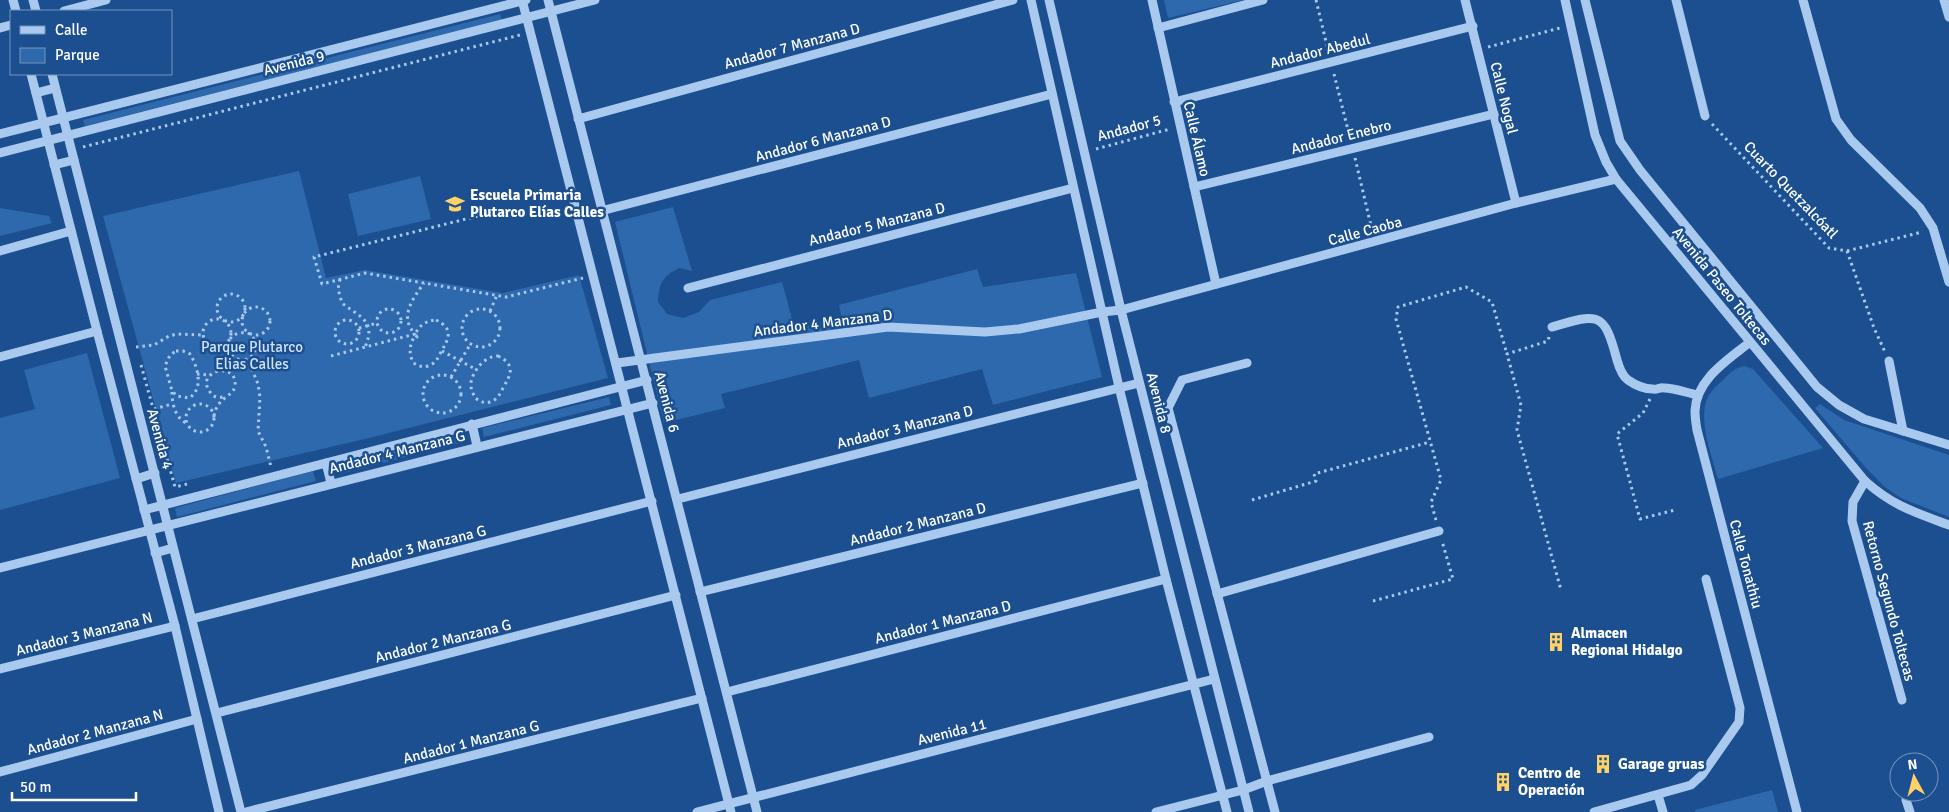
<svg xmlns="http://www.w3.org/2000/svg" width="1949" height="812" font-family="Signika,sans-serif">
<style>
.green{fill:#2e69ad}
.lines{fill:none;stroke-linecap:round;stroke-linejoin:round}
.path{stroke:#a9c9ee;stroke-width:3;stroke-dasharray:2.5 4;stroke-linecap:butt}
.minor{stroke:#a9c9ee;stroke-width:9}
.labels{text-anchor:middle;dominant-baseline:central;stroke-width:5;stroke-linejoin:round;paint-order:stroke}
.street-label{font-size:15px;fill:#fff;stroke:#1b4f8f}
.poi-label{font-size:15px;font-weight:bold;fill:#fff;stroke:#1b4f8f;text-anchor:start}
.park-label{font-size:15px;fill:#cfe3fa;stroke:#1b4f8f}
</style>
<rect width="100%" height="100%" fill="#1b4f8f"/>
<!-- green -->
<g class="green">
<path d="M 1164,0 L 1244,0 L 1168,18 Z"/>
<path d="M 500,14 L 502,20 L 85,126 L 83,120 Z"/>
<path d="M 299,171 L 326,278 L 365,270 L 503,293 L 579,275 L 608,378 L 369,438 L 176,483 L 103,216 Z"/>
<path d="M 420,176 L 431,219 L 358,236 L 348,194 Z"/>
<path d="M 673,207 L 692,271 L 679,268 C 662,277 659,283 658,302 L 667,314 L 683,318 L 699,312 L 710,300 L 782,282 L 794,326 L 843,323 L 839,305 L 977,269 L 983,287 L 1076,273 L 1102,377 L 993,405 L 982,369 L 869,398 L 859,360 L 721,394 L 725,408 L 664,423 L 615,222 Z"/>
<path d="M 0,208 L 49,216 L 52,223 L 0,236 Z"/>
<path d="M 87,353 L 120,478 L 0,510 L 0,418 L 35,409 L 24,370 Z"/>
<path d="M 1744,366 L 1753,369 L 1823,448 L 1718,479 C 1712,457 1698,420 1707,399 C 1710,392 1716,386 1722,381 C 1729,374 1734,368 1744,366 Z"/>
<path d="M 609,397 L 611,405 L 484,437 L 482,428 Z"/>
<path d="M 1820,404 L 1844,420 L 1949,455 L 1949,517 L 1901,498 L 1885,487 L 1866,468 L 1815,408 Z"/>
<path d="M 458,435 L 460,443 L 340,474 L 338,465 Z"/>
<path d="M 313,471 L 316,481 L 177,517 L 175,508 Z"/>
<path d="M 1772,790 L 1778,812 L 1695,812 L 1695,810 Z"/>
</g>
<g class="lines">
<!-- path -->
<g class="path">
<path d="M 1316,0 L 1328,50"/>
<path d="M 1488,47 L 1560,28"/>
<path d="M 1334,74 L 1350,138"/>
<path d="M 1712,124 L 1829,248 L 1847,251 L 1874,328 L 1885,352"/>
<path d="M 83,147 L 520,35"/>
<path d="M 1096,149 L 1170,129"/>
<path d="M 1355,158 L 1372,230"/>
<path d="M 478,216 L 314,257 L 322,284 L 365,273 L 506,297 L 583,278"/>
<path d="M 1847,251 L 1922,232"/>
<path d="M 340,279 L 338,289 L 342,303 C 359,317 377,320 365,347"/>
<circle cx="231" cy="308" r="14"/>
<circle cx="256" cy="321" r="14"/>
<circle cx="389" cy="321" r="12"/>
<circle cx="481" cy="328" r="19"/>
<path d="M 490,311 L 497,295"/>
<circle cx="217" cy="333" r="14"/>
<circle cx="347" cy="332" r="12"/>
<path d="M 436,320 C 454,329 449,338 441,352 C 438,358 435,364 428,366 C 422,368 418,365 413,363 C 409,352 409,347 414,337 L 417,337 L 415,334 C 420,325 425,321 436,320 Z"/>
<path d="M 359,328 L 377,323"/>
<path d="M 1549,337 L 1548,341 L 1507,354 L 1521,405 L 1517,430 L 1561,590"/>
<path d="M 136,347 L 154,345 L 169,336 L 177,334 L 203,335"/>
<path d="M 176,351 L 183,351 L 190,354 C 198,367 204,389 189,398 L 177,396 L 172,391 L 165,366 L 170,355 Z"/>
<path d="M 442,351 L 477,370"/>
<path d="M 331,356 L 415,334 C 399,317 412,300 424,283"/>
<path d="M 498,356 C 516,365 511,374 503,388 C 500,394 497,400 490,402 C 484,404 480,401 475,398 C 473,393 470,388 471,382 C 474,369 485,356 498,356 Z"/>
<path d="M 245,360 C 258,355 259,343 250,334 C 223,326 221,361 245,360 L 251,367 L 258,384 L 260,397 L 258,431 L 266,447 L 271,467"/>
<path d="M 141,365 L 175,487 L 187,484"/>
<path d="M 197,374 L 209,375"/>
<circle cx="442" cy="394" r="19"/>
<path d="M 451,377 L 471,343"/>
<path d="M 172,392 C 172,404 175,417 186,423"/>
<path d="M 1650,399 L 1643,413 L 1617,434 L 1640,519 L 1675,510"/>
<circle cx="200" cy="418" r="14"/>
<path d="M 154,409 L 172,404"/>
<path d="M 214,416 C 217,397 233,397 235,386 C 238,360 194,371 210,392 C 213,397 218,398 223,397"/>
<path d="M 1252,500 L 1316,481 L 1314,474 L 1430,442"/>
<path d="M 1436,520 L 1431,502 L 1441,480 L 1396,319 L 1398,307 L 1466,287 L 1492,302 L 1507,354"/>
<path d="M 1373,601 L 1453,579 L 1442,541"/>
</g>
<!-- minor -->
<g class="minor">
<path d="M 13,0 L 16,11"/>
<path d="M 33,0 L 36,11"/>
<path d="M 522,0 L 731,812"/>
<path d="M 548,0 L 757,812"/>
<path d="M 1031,0 L 1119,387 L 1166,579 L 1227,812"/>
<path d="M 1049,0 L 1121,310 L 1249,812"/>
<path d="M 1152,0 L 1216,284"/>
<path d="M 1465,0 L 1516,203"/>
<path d="M 1565,0 L 1595,135 L 1606,162 L 1616,179 L 1865,481 C 1893,506 1914,512 1949,525"/>
<path d="M 1585,0 L 1620,141 L 1640,170 L 1817,387 L 1839,405 L 1864,419 L 1949,445"/>
<path d="M 1676,0 L 1705,116"/>
<path d="M 1803,0 L 1836,119 L 1851,140 L 1920,208 L 1933,228 L 1949,282"/>
<path d="M 1944,0 L 1949,17"/>
<path d="M 64,11 L 106,0"/>
<path d="M 0,28 L 11,25"/>
<path d="M 1158,28 L 1263,0"/>
<path d="M 31,74 L 97,331 L 175,626 L 219,812"/>
<path d="M 52,74 L 241,812"/>
<path d="M 36,93 L 55,88"/>
<path d="M 1174,102 L 1473,26"/>
<path d="M 578,119 L 1013,0"/>
<path d="M 0,134 L 526,0"/>
<path d="M 0,153 L 595,0"/>
<path d="M 54,165 L 74,160"/>
<path d="M 1194,187 L 1494,114"/>
<path d="M 601,211 L 1052,94"/>
<path d="M 1670,244 L 1688,229"/>
<path d="M 0,251 L 71,231"/>
<path d="M 688,288 L 1073,188"/>
<path d="M 1552,327 C 1599,313 1604,311 1617,360 C 1619,367 1622,376 1628,380 C 1635,385 1644,389 1653,389 C 1657,390 1660,387 1664,388 C 1675,388 1687,393 1698,395"/>
<path d="M 1750,342 C 1728,360 1696,379 1695,411 C 1695,417 1696,424 1697,430 L 1797,812"/>
<path d="M 0,357 L 97,331"/>
<path d="M 1889,361 L 1903,431"/>
<path d="M 617,363 L 888,327 L 985,332 L 1019,329 L 1102,312 L 1121,310 L 1516,203 L 1616,179"/>
<path d="M 1247,363 L 1182,380 L 1168,408 L 1275,812"/>
<path d="M 472,424 L 477,446"/>
<path d="M 326,463 L 331,483"/>
<path d="M 136,479 L 155,473"/>
<path d="M 1865,481 L 1853,502 L 1852,521 L 1902,700"/>
<path d="M 678,499 L 1139,383"/>
<path d="M 144,510 L 647,380"/>
<path d="M 155,553 L 173,548"/>
<path d="M 0,568 L 653,403"/>
<path d="M 700,592 L 1143,483"/>
<path d="M 1217,594 L 1439,531"/>
<path d="M 192,619 L 652,501"/>
<path d="M 0,669 L 175,626"/>
<path d="M 727,692 L 1166,579"/>
<path d="M 217,713 L 676,595"/>
<path d="M 0,772 L 197,719"/>
<path d="M 1907,792 L 1906,800 L 1910,812"/>
<path d="M 1658,795 L 1663,812"/>
<path d="M 246,812 L 702,698"/>
<path d="M 697,812 L 1214,679"/>
<path d="M 1156,812 L 1243,790 L 1267,781 L 1429,737"/>
<path d="M 1594,812 L 1691,785 L 1702,775 L 1739,722 L 1740,708 L 1706,579"/>
</g>
</g>
<!-- icons -->
<defs>
<g id="school-bare" transform="scale(1.5)"><path d="M0-5L7-2L0 1L-7-2ZM-4 1L0 2.5L4 1V4Q0 6-4 4Z" fill="#ffd166" stroke="#1b4f8f" stroke-width="2.5" paint-order="stroke"/></g>
<g id="building-bare" transform="scale(1.5)"><path d="M-4-6H4V6H1V3H-1V6H-4ZM-2.5-4.3h1.7v1.8h-1.7ZM.8-4.3h1.7v1.8H.8ZM-2.5-1h1.7V.8h-1.7ZM.8-1h1.7V.8H.8Z" fill="#ffd166" stroke="#1b4f8f" stroke-width="2.5" paint-order="stroke"/></g>
</defs>
<g fill-rule="evenodd">
<use href="#school-bare" x="455" y="204"/>
<use href="#building-bare" x="1556" y="642"/>
<use href="#building-bare" x="1603" y="764"/>
<use href="#building-bare" x="1503" y="782"/>
</g>
<g class="labels">
<!-- street labels -->
<g class="street-label">
<text transform="translate(792 46) rotate(-15)">Andador 7 Manzana D</text>
<text transform="translate(1320 51) rotate(-14)">Andador Abedul</text>
<text transform="translate(294 63) rotate(-14)">Avenida 9</text>
<text transform="translate(1504 98) rotate(76)">Calle Nogal</text>
<text transform="translate(1129 128) rotate(-15)">Andador 5</text>
<text transform="translate(1341 137) rotate(-14)">Andador Enebro</text>
<text transform="translate(823 139) rotate(-15)">Andador 6 Manzana D</text>
<text transform="translate(1197 139) rotate(77)">Calle Álamo</text>
<text transform="translate(1791 190) rotate(46)">Cuarto Quetzalcóatl</text>
<text transform="translate(877 224) rotate(-14)">Andador 5 Manzana D</text>
<text transform="translate(1365 231) rotate(-15)">Calle Caoba</text>
<text transform="translate(1722 286) rotate(51)">Avenida Paseo Toltecas</text>
<text transform="translate(823 323) rotate(-7)">Andador 4 Manzana D</text>
<text transform="translate(667 402) rotate(76)">Avenida 6</text>
<text transform="translate(1159 403) rotate(76)">Avenida 8</text>
<text transform="translate(905 427) rotate(-14)">Andador 3 Manzana D</text>
<text transform="translate(160 439) rotate(75)">Avenida 4</text>
<text transform="translate(397 452) rotate(-14)">Andador 4 Manzana G</text>
<text transform="translate(918 524) rotate(-14)">Andador 2 Manzana D</text>
<text transform="translate(418 547) rotate(-14)">Andador 3 Manzana G</text>
<text transform="translate(1746 564) rotate(75)">Calle Tonathiu</text>
<text transform="translate(1889 601) rotate(75)">Retorno Segundo Toltecas</text>
<text transform="translate(943 622) rotate(-14)">Andador 1 Manzana D</text>
<text transform="translate(84 634) rotate(-14)">Andador 3 Manzana N</text>
<text transform="translate(443 641) rotate(-14)">Andador 2 Manzana G</text>
<text transform="translate(95 732) rotate(-15)">Andador 2 Manzana N</text>
<text transform="translate(952 732) rotate(-14)">Avenida 11</text>
<text transform="translate(471 742) rotate(-14)">Andador 1 Manzana G</text>
</g>
<!-- poi labels -->
<g class="poi-label">
<text x="470" y="195">Escuela Primaria<tspan x="470" dy="17">Plutarco Elías Calles</tspan></text>
<text x="1571" y="633">Almacen<tspan x="1571" dy="17">Regional Hidalgo</tspan></text>
<text x="1618" y="764">Garage gruas</text>
<text x="1518" y="773">Centro de<tspan x="1518" dy="17">Operación</tspan></text>
</g>
<!-- park labels -->
<g class="park-label">
<text x="252" y="347">Parque Plutarco<tspan x="252" dy="17">Elias Calles</tspan></text>
</g>
</g>
<!-- legend -->
<rect x="10" y="10" width="162" height="65" fill="#1b4f8f" stroke="#7695bc"/>
<rect x="20" y="26" width="25" height="8" fill="#a9c9ee" stroke="#7695bc"/>
<text x="55" y="35" font-size="15" fill="#ffffff">Calle</text>
<rect x="20" y="48" width="25" height="15" fill="#2e69ad" stroke="#7695bc"/>
<text x="55" y="60" font-size="15" fill="#ffffff">Parque</text>
<!-- north arrow -->
<g transform="translate(1914 777) rotate(353)"><circle r="24" fill="#1b4f8f" stroke="#7695bc"/>
<path d="M0-4L9 19L0 12L-9 19Z" fill="#ffd166"/>
<text y="-8" font-size="14" font-weight="bold" text-anchor="middle" fill="#ffffff">N</text>
</g>
<!-- scale -->
<path d="M12 792v8h124v-8" fill="none" stroke="#ffffff" stroke-width="2.5"/>
<text x="20" y="792" font-size="15" fill="#ffffff" stroke="#1b4f8f" stroke-width="4" paint-order="stroke">50 m</text>
</svg>
